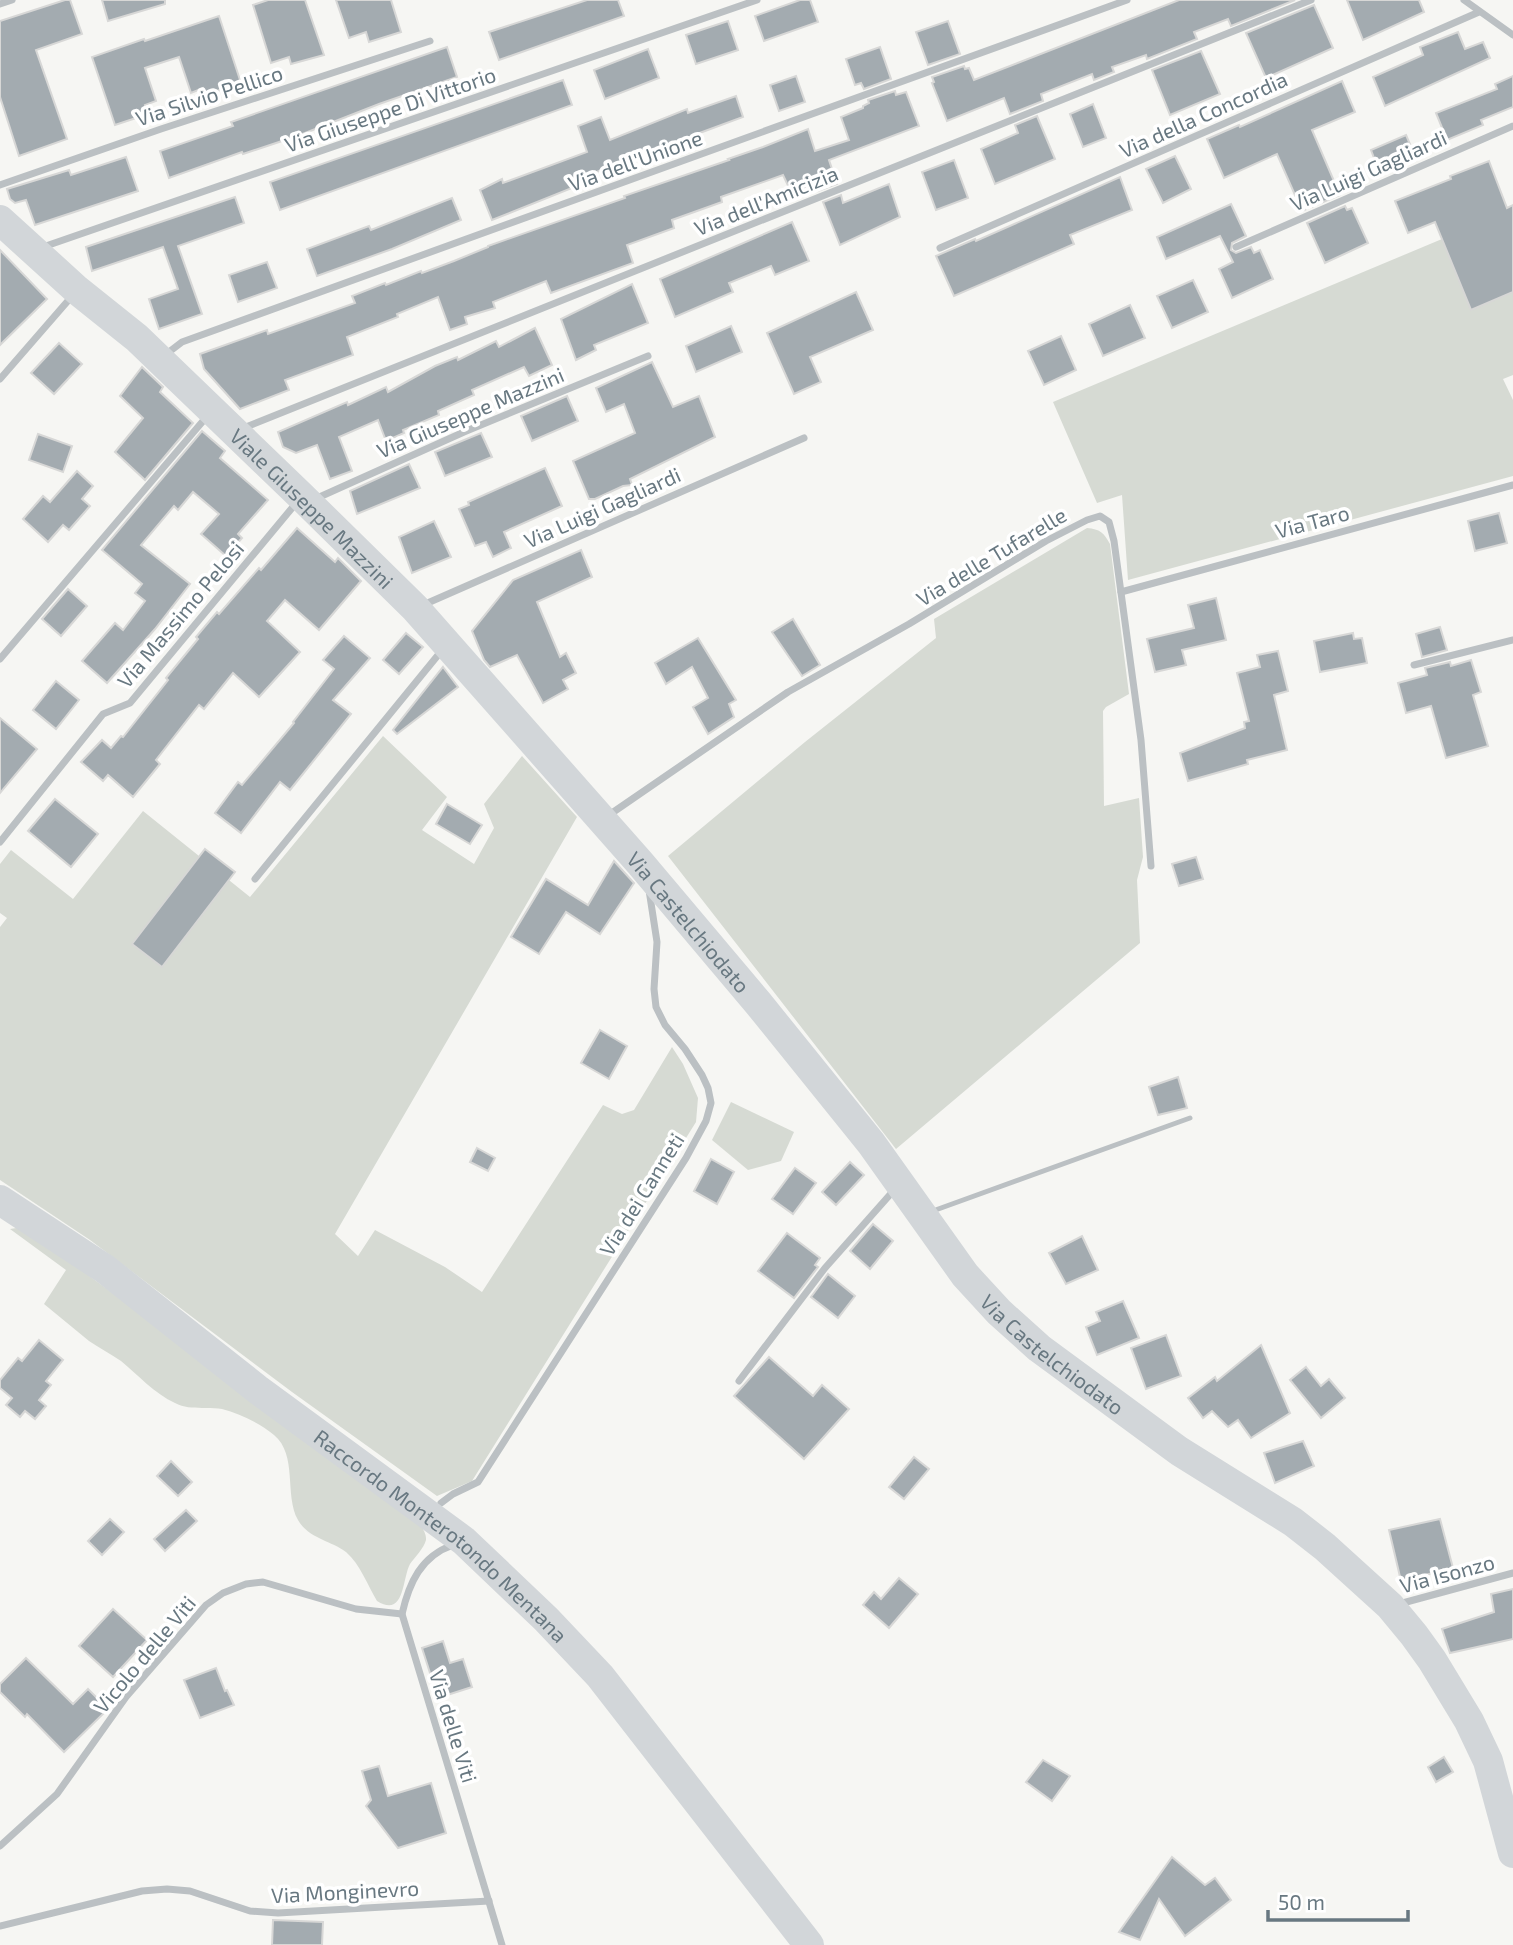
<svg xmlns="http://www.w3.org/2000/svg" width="1513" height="1945" font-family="'Exo 2',sans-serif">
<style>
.green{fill:#d6dad3}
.building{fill:#a3abb0;stroke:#d7d7d6;stroke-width:2}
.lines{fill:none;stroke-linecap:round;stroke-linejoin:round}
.lane{stroke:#bbc0c3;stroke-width:5}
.street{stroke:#bbc0c3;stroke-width:7}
.secondary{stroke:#d2d6d9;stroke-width:30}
.labels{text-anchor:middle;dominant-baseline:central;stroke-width:7;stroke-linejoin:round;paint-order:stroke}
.street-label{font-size:21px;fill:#687881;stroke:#fff}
</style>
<rect width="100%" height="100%" fill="#f6f6f3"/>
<!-- green -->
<g class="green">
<path d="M 1442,239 L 1471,310 L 1513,292 L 1513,375 L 1503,379 L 1513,400 L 1513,476 L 1128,580 L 1122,495 L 1097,503 L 1053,402 Z"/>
<path d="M 1087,528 C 1100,529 1104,533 1110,544 L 1129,694 L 1106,707 L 1103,711 L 1104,806 L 1139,798 L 1143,857 L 1137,880 L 1140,943 L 896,1149 L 668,856 L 805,742 L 936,638 L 934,619 Z"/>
<path d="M 383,736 L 447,797 L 422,830 L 474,864 L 494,828 L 484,804 L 522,756 L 577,817 L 335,1234 L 358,1256 L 375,1230 L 445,1267 L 482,1292 L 603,1105 L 622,1114 L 634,1110 L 672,1047 L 683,1064 L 698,1098 L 696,1122 L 472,1481 L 437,1496 L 292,1392 L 90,1240 L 0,1180 L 0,927 L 7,918 L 0,913 L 0,864 L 11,850 L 73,899 L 143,811 L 250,897 Z"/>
<path d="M 731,1102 L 794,1132 L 781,1161 L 748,1170 L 712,1140 Z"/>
<path d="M 23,1227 L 409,1512 C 415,1519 427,1530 426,1540 C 424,1548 415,1557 410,1564 C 402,1579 405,1618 377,1601 C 368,1586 360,1564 346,1552 C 330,1540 309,1539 298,1520 C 284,1495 298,1455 274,1435 C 260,1423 240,1414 222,1409 C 207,1406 190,1411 175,1403 C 155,1394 138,1375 121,1361 C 111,1354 99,1348 89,1341 C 74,1329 59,1316 44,1304 L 66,1270 L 10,1229 Z"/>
</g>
<!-- building -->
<g class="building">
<path d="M 65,0 L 70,0 L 82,34 L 36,50 L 67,139 L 19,156 L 0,97 L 0,21 Z"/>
<path d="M 102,0 L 165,0 L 165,4 L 108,21 Z"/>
<path d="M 268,0 L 305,0 L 324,55 L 291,64 L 289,57 L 271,63 L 253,5 Z"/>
<path d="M 336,0 L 391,0 L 401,32 L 369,42 L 366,32 L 349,38 Z"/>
<path d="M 587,0 L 618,0 L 624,16 L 499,60 L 489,32 Z"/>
<path d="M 800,0 L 810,0 L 818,22 L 764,41 L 755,16 Z"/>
<path d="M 1179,0 L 1295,0 L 1231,26 L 1228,19 L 1194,32 L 1197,39 L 1147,59 L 1146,55 L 1112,67 L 1114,72 L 1094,80 L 1092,74 L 1041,94 L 1043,101 L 1010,114 L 1004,98 L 947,121 L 932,83 L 934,82 L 932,77 L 964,66 L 965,69 L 969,68 L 974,80 Z"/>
<path d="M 1347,0 L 1419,0 L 1424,12 L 1363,40 Z"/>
<path d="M 1314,5 L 1333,48 L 1266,78 L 1246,33 Z"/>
<path d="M 219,16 L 241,83 L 205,95 L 203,88 L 191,93 L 179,57 L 145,68 L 156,101 L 145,105 L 148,114 L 115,125 L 92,57 L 144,39 L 145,41 Z"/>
<path d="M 728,21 L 738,50 L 696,64 L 686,35 Z"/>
<path d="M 948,21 L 960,54 L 928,65 L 916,32 Z"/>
<path d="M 1458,32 L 1465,49 L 1483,42 L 1490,58 L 1385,106 L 1373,77 L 1423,55 L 1420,47 Z"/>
<path d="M 447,47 L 457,77 L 379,104 L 300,135 L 243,154 L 242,152 L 169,178 L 160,151 L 233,126 L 231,122 Z"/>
<path d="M 880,47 L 891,79 L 864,89 L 861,83 L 855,85 L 846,59 Z"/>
<path d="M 648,49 L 659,78 L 605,99 L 594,70 Z"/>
<path d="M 1201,51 L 1220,94 L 1170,115 L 1152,70 Z"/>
<path d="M 796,76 L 805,102 L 779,111 L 770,85 Z"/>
<path d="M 1513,76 L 1513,107 L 1481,120 L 1483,125 L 1447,140 L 1436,113 L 1497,89 L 1495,84 Z"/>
<path d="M 563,80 L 572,105 L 280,210 L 270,182 Z"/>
<path d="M 1342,81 L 1355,112 L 1312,130 L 1340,195 L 1302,211 L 1277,154 L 1224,178 L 1207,139 L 1239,125 L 1240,127 Z"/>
<path d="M 895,91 L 896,95 L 906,92 L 919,126 L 829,160 L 837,184 L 818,191 L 816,184 L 792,194 L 783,175 L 721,197 L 722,202 L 672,220 L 674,228 L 627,245 L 633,263 L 551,293 L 546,281 L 493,302 L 495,308 L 465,317 L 467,324 L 450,330 L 438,297 L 397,314 L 398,317 L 347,337 L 353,355 L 285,380 L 289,390 L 240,409 L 204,369 L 200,354 L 267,330 L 268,334 L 355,303 L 352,296 L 385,283 L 386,285 L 421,271 L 422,273 L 454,261 L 488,247 L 488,246 L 625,198 L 624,196 L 729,160 L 728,159 L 763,147 L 808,129 L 815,151 L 849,140 L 841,117 L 863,108 L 863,106 L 869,103 L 868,100 Z"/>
<path d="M 736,96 L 743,117 L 697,134 L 698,138 L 643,160 L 641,155 L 570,182 L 572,188 L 492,220 L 480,190 L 502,179 L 503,183 L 587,152 L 578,126 L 601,117 L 610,140 L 687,109 L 688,113 Z"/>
<path d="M 1093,104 L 1106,138 L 1083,147 L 1070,114 Z"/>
<path d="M 1037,116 L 1055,159 L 995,184 L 981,149 L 1018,133 L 1015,125 Z"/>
<path d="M 1406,135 L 1415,156 L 1379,171 L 1371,150 Z"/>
<path d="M 1175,156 L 1191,189 L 1163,203 L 1146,169 Z"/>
<path d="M 126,157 L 138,191 L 35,225 L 26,200 L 15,203 L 10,199 L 7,189 L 69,170 L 71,175 Z"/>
<path d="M 954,160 L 968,198 L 936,210 L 922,172 Z"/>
<path d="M 1489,161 L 1507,208 L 1513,205 L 1513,292 L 1471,310 L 1435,222 L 1408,233 L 1395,201 L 1451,179 L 1450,176 Z"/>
<path d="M 1120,177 L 1132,210 L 1070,235 L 1074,244 L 954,296 L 936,256 L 975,239 L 976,241 Z"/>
<path d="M 889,184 L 900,217 L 840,245 L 823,202 L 841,195 L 843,203 Z"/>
<path d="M 235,197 L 244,223 L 178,246 L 202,314 L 159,329 L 149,299 L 178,289 L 163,247 L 92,271 L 86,247 Z"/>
<path d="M 452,198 L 461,220 L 392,249 L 317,276 L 307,249 L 369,226 L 371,230 Z"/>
<path d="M 1231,204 L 1246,236 L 1232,243 L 1231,250 L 1236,253 L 1251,247 L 1254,253 L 1260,250 L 1273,279 L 1232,298 L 1219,269 L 1233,262 L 1220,236 L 1166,259 L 1157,237 Z"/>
<path d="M 1345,206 L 1347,210 L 1352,208 L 1368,243 L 1325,263 L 1307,223 Z"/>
<path d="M 792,222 L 809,261 L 775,275 L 771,266 L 729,283 L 733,292 L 675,317 L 660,279 Z"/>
<path d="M 0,250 L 47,299 L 0,345 Z"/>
<path d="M 267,262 L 277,288 L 238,302 L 229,275 Z"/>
<path d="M 1193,280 L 1208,312 L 1172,328 L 1157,296 Z"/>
<path d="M 632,284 L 648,323 L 594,345 L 596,350 L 576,360 L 561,319 Z"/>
<path d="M 856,292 L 873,330 L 810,357 L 821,382 L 794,394 L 767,333 Z"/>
<path d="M 1130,305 L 1145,338 L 1103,356 L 1089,324 Z"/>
<path d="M 731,326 L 742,352 L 696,372 L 686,346 Z"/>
<path d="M 535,328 L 552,365 L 529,376 L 524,367 L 472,390 L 474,395 L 438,411 L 439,415 L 403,430 L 404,433 L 386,441 L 378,420 L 339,437 L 352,471 L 330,479 L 317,445 L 296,453 L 283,447 L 278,432 L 347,402 L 348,405 L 386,387 L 388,392 L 435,366 L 457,357 L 458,360 L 496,341 L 499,347 Z"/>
<path d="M 1061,336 L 1076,370 L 1044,385 L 1028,351 Z"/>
<path d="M 59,343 L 82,364 L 54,394 L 31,373 Z"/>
<path d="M 652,362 L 673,407 L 699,396 L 715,437 L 630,479 L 632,485 L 623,486 L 595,499 L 589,499 L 573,461 L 635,433 L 624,404 L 606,412 L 596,388 Z"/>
<path d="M 142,367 L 163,387 L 160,392 L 193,423 L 145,480 L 115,452 L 143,418 L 120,396 Z"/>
<path d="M 567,396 L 578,421 L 532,441 L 521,416 Z"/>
<path d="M 202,431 L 225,451 L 220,458 L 268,500 L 238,534 L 242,538 L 226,556 L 201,534 L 219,514 L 193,492 L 178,510 L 174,506 L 141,545 L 190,584 L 155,629 L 107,683 L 82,661 L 115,623 L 123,630 L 145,601 L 135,593 L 142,584 L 102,550 Z"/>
<path d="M 481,433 L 492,457 L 445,476 L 435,452 Z"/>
<path d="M 38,434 L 72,446 L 63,472 L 29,460 Z"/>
<path d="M 409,464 L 420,488 L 357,514 L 350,491 Z"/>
<path d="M 545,468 L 562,506 L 504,532 L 511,548 L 493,557 L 486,542 L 475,546 L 459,509 L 469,505 L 468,502 Z"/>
<path d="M 77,471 L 93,486 L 82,499 L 90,506 L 69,530 L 63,525 L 48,542 L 23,519 L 43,496 L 50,502 Z"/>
<path d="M 1499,513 L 1507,543 L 1475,551 L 1468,521 Z"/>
<path d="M 434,521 L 451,557 L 412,573 L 399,537 Z"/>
<path d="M 297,528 L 335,562 L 338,558 L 361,581 L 319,630 L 285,600 L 267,621 L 300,652 L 259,697 L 233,673 L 204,709 L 199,705 L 156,760 L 160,764 L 133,797 L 108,775 L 103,781 L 81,762 L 102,740 L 111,748 L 121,736 L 123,737 L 168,680 L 166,678 L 198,639 L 196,637 L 217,612 L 219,614 L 259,568 L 261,570 Z"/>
<path d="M 581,550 L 592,577 L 537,602 L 560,657 L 566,653 L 576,673 L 563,680 L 568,689 L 543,703 L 517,655 L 490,667 L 484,660 L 472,631 L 513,580 Z"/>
<path d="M 68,589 L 87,606 L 61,636 L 42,619 Z"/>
<path d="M 1216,598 L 1226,640 L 1182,650 L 1186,665 L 1155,672 L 1147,639 L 1194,628 L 1188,605 Z"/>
<path d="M 793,619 L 820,665 L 802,676 L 772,632 Z"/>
<path d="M 1440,627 L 1447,650 L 1422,657 L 1416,634 Z"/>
<path d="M 406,633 L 423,647 L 399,674 L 383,660 Z"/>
<path d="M 1353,633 L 1354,639 L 1362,638 L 1367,663 L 1320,672 L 1314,641 Z"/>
<path d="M 344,636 L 370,658 L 333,700 L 351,714 L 290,790 L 280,782 L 241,833 L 215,813 L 238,782 L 242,785 L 294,723 L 293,722 L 334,669 L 323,660 Z"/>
<path d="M 698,638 L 736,700 L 729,704 L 734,717 L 708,734 L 693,707 L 708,698 L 692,667 L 666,684 L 655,663 Z"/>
<path d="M 1278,651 L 1288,691 L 1274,695 L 1287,750 L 1247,760 L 1248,764 L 1188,781 L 1180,753 L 1245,728 L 1244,722 L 1249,721 L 1237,673 L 1260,667 L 1257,655 Z"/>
<path d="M 1471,660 L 1481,692 L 1473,695 L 1488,746 L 1446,758 L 1431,706 L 1406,713 L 1398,683 L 1427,675 L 1425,668 L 1450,662 L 1451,666 Z"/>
<path d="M 443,667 L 458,687 L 397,734 L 393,730 Z"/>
<path d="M 56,681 L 79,700 L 56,729 L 33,710 Z"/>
<path d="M 0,718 L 37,749 L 0,793 Z"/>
<path d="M 55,799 L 98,834 L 71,867 L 28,831 Z"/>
<path d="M 447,804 L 482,825 L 470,844 L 436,824 Z"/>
<path d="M 205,849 L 235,872 L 162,967 L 132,944 Z"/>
<path d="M 1196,857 L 1203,879 L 1179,886 L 1172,864 Z"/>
<path d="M 614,861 L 634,883 L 600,934 L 566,912 L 539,954 L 511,937 L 546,879 L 588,905 Z"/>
<path d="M 600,1030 L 627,1046 L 609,1079 L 581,1063 Z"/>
<path d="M 1178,1077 L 1187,1108 L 1158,1115 L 1149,1087 Z"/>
<path d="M 477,1148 L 495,1158 L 488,1171 L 470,1162 Z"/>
<path d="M 711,1159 L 734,1172 L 717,1204 L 694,1191 Z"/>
<path d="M 850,1162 L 864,1175 L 836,1205 L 822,1192 Z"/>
<path d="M 795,1168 L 816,1183 L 793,1214 L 772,1199 Z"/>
<path d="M 873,1224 L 893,1241 L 870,1269 L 850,1251 Z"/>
<path d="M 787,1233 L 820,1258 L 815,1265 L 818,1267 L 794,1298 L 758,1271 Z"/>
<path d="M 1082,1236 L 1098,1270 L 1066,1284 L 1049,1253 Z"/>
<path d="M 828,1274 L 855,1296 L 838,1318 L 811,1297 Z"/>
<path d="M 1123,1301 L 1139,1338 L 1097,1355 L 1086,1327 L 1100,1321 L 1096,1312 Z"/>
<path d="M 1166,1335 L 1181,1376 L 1146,1389 L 1131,1348 Z"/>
<path d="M 39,1340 L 63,1360 L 46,1381 L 51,1385 L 39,1400 L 46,1406 L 35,1419 L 25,1411 L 20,1417 L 6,1405 L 12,1398 L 0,1388 L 0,1380 L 18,1358 L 22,1361 Z"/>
<path d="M 1261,1345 L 1290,1413 L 1251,1438 L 1238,1420 L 1228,1427 L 1212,1411 L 1203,1418 L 1188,1398 L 1215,1377 L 1217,1381 Z"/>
<path d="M 769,1357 L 813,1396 L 822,1385 L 849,1409 L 804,1459 L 734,1396 Z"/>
<path d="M 1306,1367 L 1321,1386 L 1329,1379 L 1345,1398 L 1321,1418 L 1290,1380 Z"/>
<path d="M 1303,1441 L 1314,1466 L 1275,1483 L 1264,1453 Z"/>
<path d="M 914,1457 L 929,1469 L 904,1499 L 889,1487 Z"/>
<path d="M 171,1461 L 192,1482 L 178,1496 L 157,1476 Z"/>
<path d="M 186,1510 L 197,1521 L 165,1551 L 154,1539 Z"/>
<path d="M 110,1519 L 124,1532 L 102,1555 L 88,1541 Z"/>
<path d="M 1440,1519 L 1453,1568 L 1401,1581 L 1389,1530 Z"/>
<path d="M 899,1578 L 918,1594 L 889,1628 L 863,1605 L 874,1592 L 881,1599 Z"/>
<path d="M 1513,1589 L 1513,1639 L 1450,1653 L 1442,1629 L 1494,1612 L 1491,1594 Z"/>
<path d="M 113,1609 L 147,1640 L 113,1677 L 79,1646 Z"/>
<path d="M 443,1641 L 450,1663 L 463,1659 L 472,1687 L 438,1698 L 422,1648 Z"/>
<path d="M 26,1658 L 73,1704 L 88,1689 L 108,1709 L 64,1752 L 27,1714 L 25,1717 L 0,1692 L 0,1684 Z"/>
<path d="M 216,1668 L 225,1691 L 227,1690 L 234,1705 L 200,1718 L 184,1680 Z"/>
<path d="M 1444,1757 L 1453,1772 L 1436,1782 L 1428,1767 Z"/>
<path d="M 1043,1760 L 1070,1776 L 1052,1801 L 1026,1782 Z"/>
<path d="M 379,1766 L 388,1796 L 431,1783 L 446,1833 L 398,1848 L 366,1806 L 371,1800 L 362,1771 Z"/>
<path d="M 1172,1857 L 1205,1885 L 1215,1878 L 1231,1900 L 1185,1936 L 1159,1899 L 1140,1940 L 1119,1932 Z"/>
<path d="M 273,1920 L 323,1922 L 322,1945 L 272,1945 Z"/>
</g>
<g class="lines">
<!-- lane -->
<path class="lane" d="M 930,1212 L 1190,1118"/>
<!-- street -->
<g class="street">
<path d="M 1464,0 L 1513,35"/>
<path d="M 0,4 L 12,0"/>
<path d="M 0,185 L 161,129 L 430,41"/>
<path d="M 43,247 L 757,0"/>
<path d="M 1236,247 L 1513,126"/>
<path d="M 940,248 L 1479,12"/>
<path d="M 165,355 L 182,342 L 1127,0"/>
<path d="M 0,379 L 73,295"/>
<path d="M 241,429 L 1311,0"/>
<path d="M 315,499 L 464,432 L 648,356"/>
<path d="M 1121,592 L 1513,485"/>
<path d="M 423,605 L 804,438"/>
<path d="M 0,659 L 209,414"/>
<path d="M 1414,665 L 1513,640"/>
<path d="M 609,815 L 788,692 L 909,624 L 1046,541 L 1087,520 L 1100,516 L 1109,522 L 1114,541 L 1141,740 L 1151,866"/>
<path d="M 0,842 L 103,714 L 130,703 L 297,502"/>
<path d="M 255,879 L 443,649"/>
<path d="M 739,1381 L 825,1268 L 895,1189"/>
<path d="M 441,1503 L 453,1494 L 478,1482 L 686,1158 L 706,1121 L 711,1103 L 708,1088 L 702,1075 L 685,1049 L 665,1025 L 656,1007 L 654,989 L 657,942 L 649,890"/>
<path d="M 453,1545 C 421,1556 409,1583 402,1614 L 502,1945"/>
<path d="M 1399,1604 L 1513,1573"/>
<path d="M 0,1846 L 57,1794 L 126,1697 L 206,1605 L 223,1593 L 246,1584 L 263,1582 L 356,1609 L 402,1614"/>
<path d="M 0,1926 L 142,1891 L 167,1889 L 190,1891 L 250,1911 L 278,1913 L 489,1901"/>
</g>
<!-- secondary -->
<g class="secondary">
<path id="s1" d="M 0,220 L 77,290 L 137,338 L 301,496 L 415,608 L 640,863 L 758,1003 L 871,1143 L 965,1275 L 999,1312 L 1039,1348 L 1179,1451 L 1293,1522 L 1325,1547 L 1390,1606 L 1414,1635 L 1432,1660 L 1469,1721 L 1488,1761 L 1513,1853"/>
<path id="s2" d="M 0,1200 L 105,1269 L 257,1389 L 464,1541 L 546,1619 L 600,1676 L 809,1945"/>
</g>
</g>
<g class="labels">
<!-- street labels -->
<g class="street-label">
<text transform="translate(209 95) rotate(-18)">Via Silvio Pellico</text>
<text transform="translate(390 109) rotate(-19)">Via Giuseppe Di Vittorio</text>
<text transform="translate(1203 114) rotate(-24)">Via della Concordia</text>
<text transform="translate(635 160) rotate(-20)">Via dell'Unione</text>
<text transform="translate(1368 170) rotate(-24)">Via Luigi Gagliardi</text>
<text transform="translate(766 200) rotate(-22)">Via dell'Amicizia</text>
<text transform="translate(470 412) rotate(-23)">Via Giuseppe Mazzini</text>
<text transform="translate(602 507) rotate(-24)">Via Luigi Gagliardi</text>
<text stroke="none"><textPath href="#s1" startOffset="425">Viale Giuseppe Mazzini</textPath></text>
<text transform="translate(1312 521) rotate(-15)">Via Taro</text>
<text transform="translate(991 556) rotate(-31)">Via delle Tufarelle</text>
<text transform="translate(180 614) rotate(-50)">Via Massimo Pelosi</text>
<text stroke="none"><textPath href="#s1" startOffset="985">Via Castelchiodato</textPath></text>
<text transform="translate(641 1194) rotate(-58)">Via dei Canneti</text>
<text stroke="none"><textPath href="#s1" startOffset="1552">Via Castelchiodato</textPath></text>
<text stroke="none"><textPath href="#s2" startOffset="555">Raccordo Monterotondo Mentana</textPath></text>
<text transform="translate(1447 1573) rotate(-15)">Via Isonzo</text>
<text transform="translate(144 1654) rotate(-50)">Vicolo delle Viti</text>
<text transform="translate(454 1726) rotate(73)">Via delle Viti</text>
<text transform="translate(345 1891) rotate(-3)">Via Monginevro</text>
</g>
</g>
<!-- scale -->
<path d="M1268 1910v10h140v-10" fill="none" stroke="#687881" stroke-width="3.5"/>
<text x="1278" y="1910" font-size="21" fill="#687881" stroke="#ffffff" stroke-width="5" paint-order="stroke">50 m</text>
</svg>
